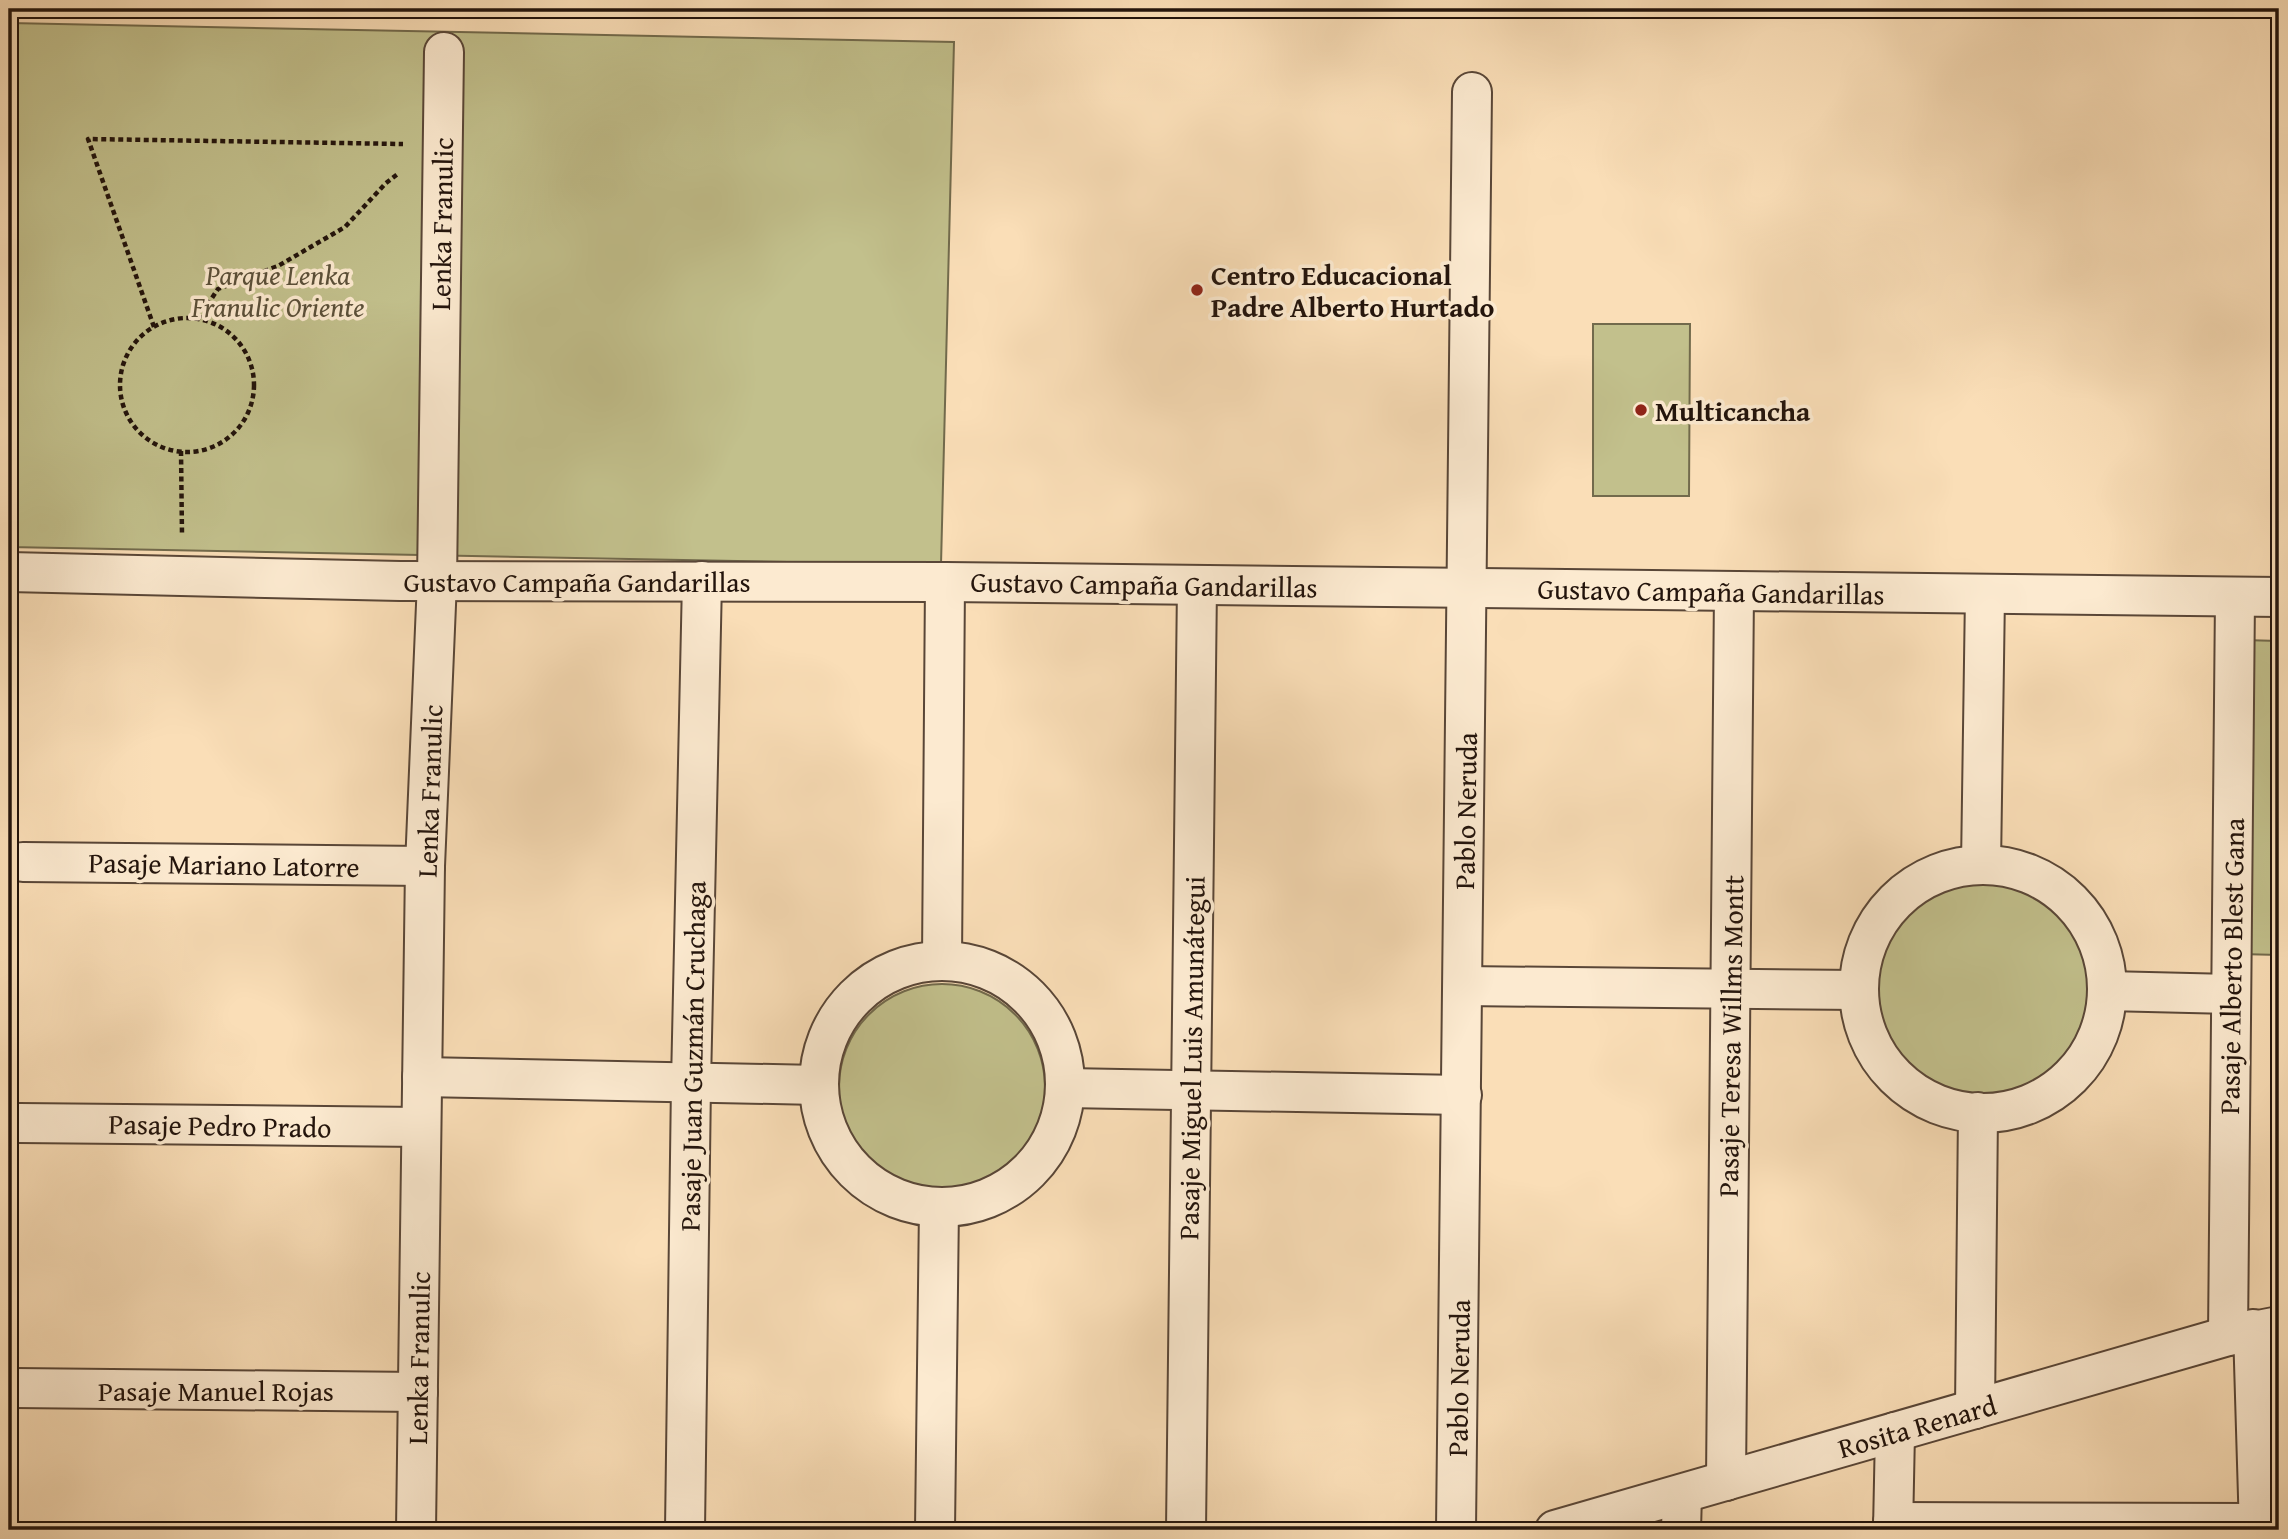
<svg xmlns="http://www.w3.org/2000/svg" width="2288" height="1539" font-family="'Gentium Book Plus',serif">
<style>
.green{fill:#c2c08c;stroke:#726a4c;stroke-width:2}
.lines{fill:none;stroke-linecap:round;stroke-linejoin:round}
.minor-casing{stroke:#594637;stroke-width:42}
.path{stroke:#23140c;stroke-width:4.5;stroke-dasharray:5 3.5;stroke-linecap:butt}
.minor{stroke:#fcead0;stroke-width:38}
.poi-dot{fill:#8f2418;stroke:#fcead0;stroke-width:2.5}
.labels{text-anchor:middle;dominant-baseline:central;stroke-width:7;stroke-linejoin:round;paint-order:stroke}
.street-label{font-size:28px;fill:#23140c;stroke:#fcead0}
.park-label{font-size:28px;font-style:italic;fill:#5b5039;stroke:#fcead0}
.poi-label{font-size:28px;font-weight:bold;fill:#23140c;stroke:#fcead0;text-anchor:start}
</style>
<rect width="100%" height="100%" fill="#fadeb7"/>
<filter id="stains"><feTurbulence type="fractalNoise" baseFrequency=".00286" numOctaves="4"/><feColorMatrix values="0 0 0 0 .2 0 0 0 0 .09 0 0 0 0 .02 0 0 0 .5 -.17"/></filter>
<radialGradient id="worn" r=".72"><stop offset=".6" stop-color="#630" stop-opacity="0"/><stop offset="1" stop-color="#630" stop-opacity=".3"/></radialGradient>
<!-- green -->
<g class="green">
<path d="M 9,23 L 954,42 L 941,565 L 9,547 Z"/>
<path d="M 1593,324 L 1690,324 L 1689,496 L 1593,496 Z"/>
<path d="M 2243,640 L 2279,641 L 2279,955 L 2240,954 Z"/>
<circle cx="1981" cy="990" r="111"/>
<circle cx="942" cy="1087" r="103"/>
</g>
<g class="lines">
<!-- minor casing -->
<g class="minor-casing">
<g id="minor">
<path d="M 9,572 L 400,581 L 945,582 L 2279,597"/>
<path d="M 23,862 L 425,866"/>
<path d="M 1981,865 L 1985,594"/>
<circle cx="1983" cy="989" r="124"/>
<path d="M 942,960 L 945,582"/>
<circle cx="942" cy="1084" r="123"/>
<path d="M 1463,986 L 1858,990"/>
<path d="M 2107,991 L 2231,994"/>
<path d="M 422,1077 L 818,1085"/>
<path d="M 1066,1088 L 1462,1095"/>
<path d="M 19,1123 L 421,1127"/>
<path d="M 2253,1329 L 2259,1530"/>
<path d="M 2228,1336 L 2235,597"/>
<path d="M 15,1388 L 418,1392"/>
<path d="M 1975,1409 L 1978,1112"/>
<path d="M 1726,1481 L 1734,591"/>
<path d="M 1893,1522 L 2259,1523"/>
<path d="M 416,1530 L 425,866 L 437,581 L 444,52"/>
<path d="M 685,1530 L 691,1083 L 702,581"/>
<path d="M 935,1530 L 939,1207"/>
<path d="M 1186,1530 L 1197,585"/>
<path d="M 1456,1530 L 1472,92"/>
<path d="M 1555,1530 L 2228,1336 L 2279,1326"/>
<path d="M 1681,1530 L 1682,1494"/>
<path d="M 1893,1530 L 1895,1432"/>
</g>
</g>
<!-- path -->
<g class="path">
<circle cx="187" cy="385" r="67"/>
<path d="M 198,319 L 218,289 L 278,266 L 345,227 L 386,183 L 399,173"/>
<path d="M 154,327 L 88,139 L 403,144"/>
<path d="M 181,451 L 182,535"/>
</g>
<!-- minor -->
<use href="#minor" class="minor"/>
</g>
<!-- markers -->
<g class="poi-dot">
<circle cx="1197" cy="290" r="7"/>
<circle cx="1641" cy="410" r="7"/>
</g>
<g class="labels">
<!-- street labels -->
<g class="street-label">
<text transform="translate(441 224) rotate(-89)">Lenka Franulic</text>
<text x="577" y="581">Gustavo Campaña Gandarillas</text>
<text transform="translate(1144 584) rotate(1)">Gustavo Campaña Gandarillas</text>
<text transform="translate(1711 591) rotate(1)">Gustavo Campaña Gandarillas</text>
<text transform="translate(429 791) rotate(-88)">Lenka Franulic</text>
<text transform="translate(1465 811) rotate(-89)">Pablo Neruda</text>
<text transform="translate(224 864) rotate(1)">Pasaje Mariano Latorre</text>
<text transform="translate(2231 966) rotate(-89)">Pasaje Alberto Blest Gana</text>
<text transform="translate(1730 1036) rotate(-89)">Pasaje Teresa Willms Montt</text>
<text transform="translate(692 1056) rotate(-89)">Pasaje Juan Guzmán Cruchaga</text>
<text transform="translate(1191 1058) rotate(-89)">Pasaje Miguel Luis Amunátegui</text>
<text transform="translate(220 1125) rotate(1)">Pasaje Pedro Prado</text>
<text transform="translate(418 1358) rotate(-89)">Lenka Franulic</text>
<text transform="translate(1458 1378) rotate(-89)">Pablo Neruda</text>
<text x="216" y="1390">Pasaje Manuel Rojas</text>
<text transform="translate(1917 1426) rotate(-16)">Rosita Renard</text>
</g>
<!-- park labels -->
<g class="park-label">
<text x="278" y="274">Parque Lenka<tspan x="278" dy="32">Franulic Oriente</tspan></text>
</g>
<!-- poi labels -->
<g class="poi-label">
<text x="1211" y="274">Centro Educacional<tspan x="1211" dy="32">Padre Alberto Hurtado</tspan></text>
<text x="1655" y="410">Multicancha</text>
</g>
</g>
<!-- margin -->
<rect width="2288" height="1539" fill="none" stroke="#fadeb7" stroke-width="35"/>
<rect x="10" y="10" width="2267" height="1518" fill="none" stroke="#23140c" stroke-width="3.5"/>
<rect x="18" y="18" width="2253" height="1504" fill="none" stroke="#23140c" stroke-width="2"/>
<rect width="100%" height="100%" filter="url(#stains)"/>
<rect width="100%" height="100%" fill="url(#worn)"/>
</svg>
